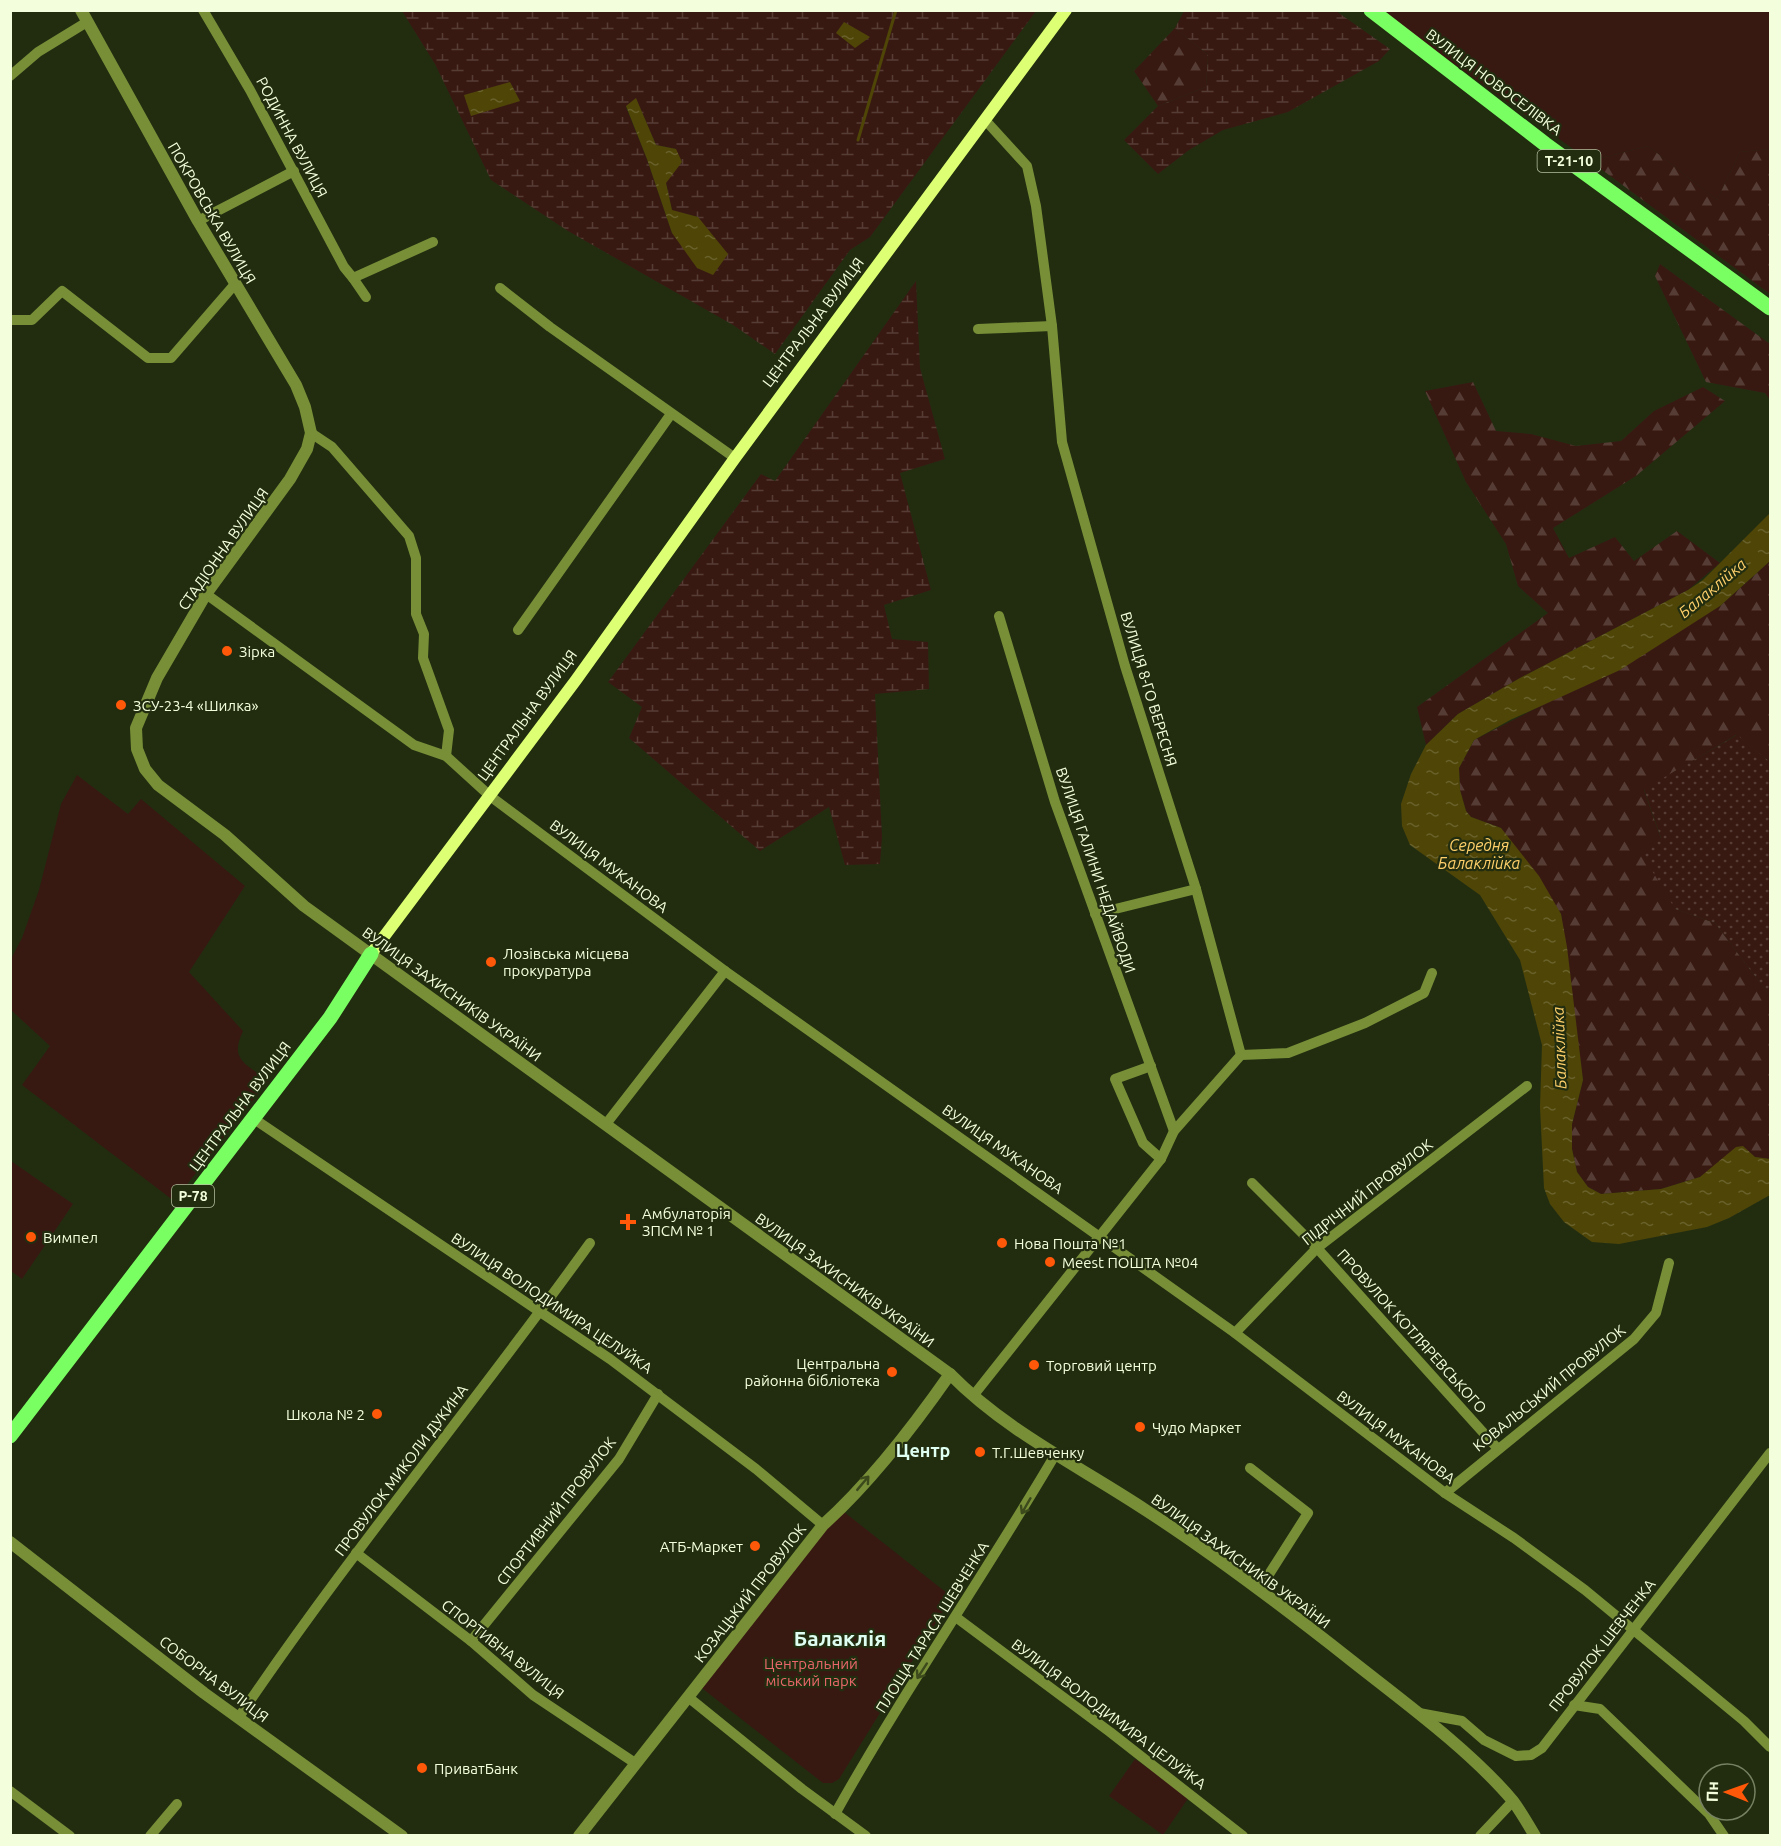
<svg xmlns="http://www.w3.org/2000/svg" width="1781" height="1846" font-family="Ubuntu,sans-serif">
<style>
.green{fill:#381912}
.forest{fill:url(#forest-firs)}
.wetland{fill:url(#wetland-marsh);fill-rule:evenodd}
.garden{fill:url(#garden-dots)}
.water{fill:url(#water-ripples)}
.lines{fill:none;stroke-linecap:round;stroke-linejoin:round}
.stream{stroke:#4f4507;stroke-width:3}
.minor{stroke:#788f38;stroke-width:10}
.tertiary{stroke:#788f38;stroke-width:12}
.secondary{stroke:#dcff73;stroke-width:12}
.primary{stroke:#7aff63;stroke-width:15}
.oneway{stroke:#3c4a1c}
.poi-dot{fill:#ff5808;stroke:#222d10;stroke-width:2}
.labels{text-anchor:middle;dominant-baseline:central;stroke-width:4.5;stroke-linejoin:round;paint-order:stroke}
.shield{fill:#222d10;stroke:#b4c09f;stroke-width:1.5}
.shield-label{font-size:14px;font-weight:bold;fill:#f3ffdc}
.street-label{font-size:15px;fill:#f3ffdc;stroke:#222d10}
.poi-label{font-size:15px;fill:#f3ffdc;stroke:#222d10;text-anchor:start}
.park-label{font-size:15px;fill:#e9676a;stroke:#222d10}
.water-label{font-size:16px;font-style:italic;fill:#ffd06a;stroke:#222d10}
.quarter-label{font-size:18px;font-weight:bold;fill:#defff1;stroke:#222d10}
.district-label{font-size:21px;font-weight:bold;fill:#defff1;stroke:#222d10}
</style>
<defs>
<pattern id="forest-firs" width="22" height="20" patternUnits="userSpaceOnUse" patternTransform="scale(1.5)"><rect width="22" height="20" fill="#381912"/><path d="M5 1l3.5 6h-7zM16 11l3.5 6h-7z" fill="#553c34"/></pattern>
<pattern id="wetland-marsh" width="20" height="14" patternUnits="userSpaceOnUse" patternTransform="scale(1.5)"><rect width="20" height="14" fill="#381912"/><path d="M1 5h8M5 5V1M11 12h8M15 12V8" fill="none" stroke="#553c34"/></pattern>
<pattern id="garden-dots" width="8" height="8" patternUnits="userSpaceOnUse" patternTransform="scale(1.5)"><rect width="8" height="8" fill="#381912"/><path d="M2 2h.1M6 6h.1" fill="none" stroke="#553c34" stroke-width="1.8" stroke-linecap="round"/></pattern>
<pattern id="water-ripples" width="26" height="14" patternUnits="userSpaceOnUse" patternTransform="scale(1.5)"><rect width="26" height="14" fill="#4f4507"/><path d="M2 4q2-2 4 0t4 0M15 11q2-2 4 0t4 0" fill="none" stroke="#69612b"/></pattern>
</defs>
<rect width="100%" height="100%" fill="#222d10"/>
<!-- green -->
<g class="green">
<path d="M 1380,11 L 1770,11 L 1770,149 L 1740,152 L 1717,200 L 1648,146 L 1590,161 Z"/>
<path d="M 77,775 L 128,814 L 141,799 L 245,886 L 189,972 L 243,1031 C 229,1061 246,1063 268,1081 L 174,1201 L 22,1085 L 50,1046 L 11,1010 L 11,959 L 22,938 L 39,890 L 61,804 Z"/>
<path d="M 11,1161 L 73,1204 L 22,1279 L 11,1271 Z"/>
<path d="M 839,1508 L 952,1597 L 839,1779 L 832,1783 L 823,1783 L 698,1685 Z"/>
<path d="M 1135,1759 L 1189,1797 L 1163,1835 L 1109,1796 Z"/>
</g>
<!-- forest -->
<g class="forest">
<path d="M 1175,28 L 1208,55 L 1206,87 L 1158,106 L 1134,71 Z"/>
<path d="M 1648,146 L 1717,200 L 1740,152 L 1770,149 L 1770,294 L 1590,161 Z"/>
<path d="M 1660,264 L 1770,344 L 1770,400 L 1765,393 L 1706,382 L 1655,276 Z"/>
<path d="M 1473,382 L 1496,431 L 1531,434 L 1576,446 L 1621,441 L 1654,411 L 1703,387 L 1725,401 L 1636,476 L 1553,528 L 1569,558 L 1615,537 L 1634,561 L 1677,531 L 1720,563 L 1688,590 L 1520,678 L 1458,714 L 1426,745 L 1417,707 L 1548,613 L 1518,586 L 1506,544 L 1466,482 L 1425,391 Z"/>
<path d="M 1770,561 L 1770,762 L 1736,735 L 1644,790 L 1661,839 L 1675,909 L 1715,923 L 1770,996 L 1770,1159 L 1755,1157 L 1743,1147 L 1700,1177 L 1661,1189 L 1601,1194 L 1588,1187 L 1577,1172 L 1572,1149 L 1572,1124 L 1583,1080 L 1561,914 L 1501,828 L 1471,817 L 1466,811 L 1460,790 L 1459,768 L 1474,740 L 1562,695 L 1720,606 Z"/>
</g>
<!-- wetland -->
<g class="wetland">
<path d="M 402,11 L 1036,11 L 870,237 L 850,250 L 775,354 L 733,325 L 568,231 L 491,180 L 435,64 ZM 636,99 L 656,145 L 676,149 L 666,183 L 672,211 L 698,217 L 672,233 L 647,159 L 626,107 Z"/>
<path d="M 1184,11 L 1336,11 L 1390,49 L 1379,61 L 1288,112 L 1223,130 L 1189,150 L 1158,174 L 1124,140 L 1158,106 L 1206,87 L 1208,55 L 1175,28 Z"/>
<path d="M 916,281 L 920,368 L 945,459 L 900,473 L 931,590 L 884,605 L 892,639 L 928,642 L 929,689 L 875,694 L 882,837 L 880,864 L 845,865 L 829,807 L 760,851 L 629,738 L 642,707 L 608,682 L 761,474 L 775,481 Z"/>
</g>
<!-- garden -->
<path class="garden" d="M 1737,735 L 1770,762 L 1770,996 L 1715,923 L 1675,909 L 1642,854 L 1661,838 L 1644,789 Z"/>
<!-- water -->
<g class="water">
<path d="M 844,22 L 870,37 L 855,48 L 836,33 Z"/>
<path d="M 510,82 L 520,101 L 471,116 L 464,95 Z"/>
<path d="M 636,98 L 656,145 L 676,149 L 682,162 L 666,183 L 672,210 L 698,217 L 728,254 L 713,275 L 697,268 L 672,233 L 647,159 L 626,106 Z"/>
<path d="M 1770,513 L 1770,561 L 1720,606 L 1620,670 L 1510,720 L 1474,740 L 1459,768 L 1460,790 L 1466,811 L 1471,817 L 1501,828 L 1539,876 L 1561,914 L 1567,947 L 1583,1080 L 1572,1124 L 1572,1149 L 1577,1172 L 1588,1187 L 1601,1194 L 1661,1189 L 1700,1177 L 1736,1147 L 1743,1146 L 1755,1157 L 1770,1159 L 1770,1195 L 1729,1218 L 1707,1227 L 1619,1244 L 1592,1242 L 1564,1222 L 1550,1204 L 1544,1188 L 1540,1107 L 1542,1045 L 1520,960 L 1480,895 L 1410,845 L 1402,826 L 1401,804 L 1411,774 L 1426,745 L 1458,714 L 1520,678 L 1688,590 L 1703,580 Z"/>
</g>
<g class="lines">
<!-- stream -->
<path class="stream" d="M 858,140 L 896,10"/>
<!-- minor -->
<g class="minor">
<path d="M 203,10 L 250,90 L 344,267 L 353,278 L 433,242"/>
<path d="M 10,76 L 38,52 L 87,22"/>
<path d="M 986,121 L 1027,166 L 1036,206 L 1052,326 L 1062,442 L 1125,666 L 1196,889 L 1241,1055"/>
<path d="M 198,221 L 294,171"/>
<path d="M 353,278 L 366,297"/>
<path d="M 500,288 L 550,327 L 735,458"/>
<path d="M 10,320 L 32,320 L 62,291 L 148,358 L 171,358 L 235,284"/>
<path d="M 978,329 L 1052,326"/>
<path d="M 311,433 L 332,447 L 409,536 L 416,558 L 416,614 L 424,634 L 423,658 L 449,730 L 446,756"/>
<path d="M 206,594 L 414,745 L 446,756 L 490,796 L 725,971 L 1235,1333 L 1445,1493 L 1514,1538 L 1585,1590 L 1744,1721 L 1770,1747"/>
<path d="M 999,616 L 1055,802 L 1174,1131"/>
<path d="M 518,630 L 671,414"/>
<path d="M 1095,914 L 1196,889"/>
<path d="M 1151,1066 L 1115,1079 L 1143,1143 L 1161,1159"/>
<path d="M 254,1119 L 610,1359 L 756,1469 L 823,1525"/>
<path d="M 606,1124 L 725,971"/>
<path d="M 1252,1183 L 1317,1248 L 1498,1449"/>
<path d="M 1235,1333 L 1317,1248 L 1527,1086"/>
<path d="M 973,1396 L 1161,1159 L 1174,1131 L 1241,1055 L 1288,1053 L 1365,1023 L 1424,993 L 1432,973"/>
<path d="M 1250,1468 L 1308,1513 L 1259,1590"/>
<path d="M 1445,1493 L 1634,1339 L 1656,1313 L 1669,1263"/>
<path d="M 356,1553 L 471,1641 L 533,1695 L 635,1763"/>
<path d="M 957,1618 L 1110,1732 L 1243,1836"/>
<path d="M 471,1641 L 619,1459 L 658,1394"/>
<path d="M 688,1697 L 802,1789 L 866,1836"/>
<path d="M 1574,1705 L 1600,1709 L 1709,1814 L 1724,1836"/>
<path d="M 1419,1713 L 1462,1721 L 1484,1740 L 1516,1756 L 1531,1755 L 1542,1748 L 1770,1453"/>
<path d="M 239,1717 C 349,1554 475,1403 590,1243"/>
<path d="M 10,1791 L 70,1836"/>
<path d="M 835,1814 C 903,1692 984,1576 1055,1455"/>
<path d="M 150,1836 L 177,1804"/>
<path d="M 1480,1836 L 1513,1801"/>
</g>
<!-- tertiary -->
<g class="tertiary">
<path d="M 81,10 L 198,221 L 296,385 L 305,407 L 311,433 L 307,449 L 290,479 L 206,594 L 157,678 L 136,728 L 137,749 L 145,769 L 158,785 L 225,835 L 304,906 L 950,1374 C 1007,1432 1081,1467 1147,1511 C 1218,1557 1286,1609 1352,1661 C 1404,1702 1471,1751 1513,1801 C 1521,1812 1528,1824 1535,1836"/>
<path d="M 10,1542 L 204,1693 L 402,1836"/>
<path d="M 579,1836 L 823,1525 C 871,1482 913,1427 950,1374"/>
</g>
<!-- secondary -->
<path class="secondary" d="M 371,954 L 576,680 L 735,458 L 1066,10"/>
<!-- primary -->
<g class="primary">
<path d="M 1371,10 L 1545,144 L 1770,308"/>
<path d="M 10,1436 L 330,1018 L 371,954"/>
</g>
</g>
<!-- one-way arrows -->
<defs><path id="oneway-shaft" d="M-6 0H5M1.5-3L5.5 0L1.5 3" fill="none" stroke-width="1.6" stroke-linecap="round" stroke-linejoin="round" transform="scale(1.5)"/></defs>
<g class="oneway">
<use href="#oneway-shaft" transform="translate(863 1483) rotate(-50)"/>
<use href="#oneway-shaft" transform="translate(1026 1506) rotate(120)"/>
<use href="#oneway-shaft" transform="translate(922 1671) rotate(123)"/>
</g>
<!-- markers -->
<g class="poi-dot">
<circle cx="227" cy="651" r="6"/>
<circle cx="121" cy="705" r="6"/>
<circle cx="491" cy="962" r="6"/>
<path d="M625 1213h6v6h6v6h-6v6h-6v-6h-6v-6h6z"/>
<circle cx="31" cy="1237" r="6"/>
<circle cx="1002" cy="1243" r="6"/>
<circle cx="1050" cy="1262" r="6"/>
<circle cx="1034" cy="1365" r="6"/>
<circle cx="892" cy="1372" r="6"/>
<circle cx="377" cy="1414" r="6"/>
<circle cx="1140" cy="1427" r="6"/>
<circle cx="980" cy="1452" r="6"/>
<circle cx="755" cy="1546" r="6"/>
<circle cx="422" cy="1768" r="6"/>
</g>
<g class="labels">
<!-- shield labels -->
<g class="shield">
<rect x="1537.5" y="150" width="63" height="22" rx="4.5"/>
<rect x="172" y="1185" width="42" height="22" rx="4.5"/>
</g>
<g class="shield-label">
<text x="1569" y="161">Т-21-10</text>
<text x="193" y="1196">Р-78</text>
</g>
<!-- street labels -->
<g class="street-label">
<text transform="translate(1494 82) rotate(37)">ВУЛИЦЯ НОВОСЕЛІВКА</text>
<text transform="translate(292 137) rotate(62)">РОДИННА ВУЛИЦЯ</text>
<text transform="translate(212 213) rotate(60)">ПОКРОВСЬКА ВУЛИЦЯ</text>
<text transform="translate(813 322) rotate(-53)">ЦЕНТРАЛЬНА ВУЛИЦЯ</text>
<text transform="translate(223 549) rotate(-55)">СТАДІОННА ВУЛИЦЯ</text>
<text transform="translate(1149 689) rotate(73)">ВУЛИЦЯ 8-ГО ВЕРЕСНЯ</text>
<text transform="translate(527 715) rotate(-54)">ЦЕНТРАЛЬНА ВУЛИЦЯ</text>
<text transform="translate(609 866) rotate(37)">ВУЛИЦЯ МУКАНОВА</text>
<text transform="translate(1096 870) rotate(71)">ВУЛИЦЯ ГАЛИНИ НЕДАЙВОДИ</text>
<text transform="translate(452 994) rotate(36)">ВУЛИЦЯ ЗАХИСНИКІВ УКРАЇНИ</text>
<text transform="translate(240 1106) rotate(-53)">ЦЕНТРАЛЬНА ВУЛИЦЯ</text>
<text transform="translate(1003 1149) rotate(35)">ВУЛИЦЯ МУКАНОВА</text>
<text transform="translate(1367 1192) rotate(-38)">ПІДРІЧНИЙ ПРОВУЛОК</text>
<text transform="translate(845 1280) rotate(36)">ВУЛИЦЯ ЗАХИСНИКІВ УКРАЇНИ</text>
<text transform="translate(552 1303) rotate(34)">ВУЛИЦЯ ВОЛОДИМИРА ЦЕЛУЙКА</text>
<text transform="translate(1412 1331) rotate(48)">ПРОВУЛОК КОТЛЯРЕВСЬКОГО</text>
<text transform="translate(1549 1388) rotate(-39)">КОВАЛЬСЬКИЙ ПРОВУЛОК</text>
<text transform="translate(1396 1437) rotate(37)">ВУЛИЦЯ МУКАНОВА</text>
<text transform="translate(401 1470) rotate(-53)">ПРОВУЛОК МИКОЛИ ДУКИНА</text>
<text transform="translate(556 1511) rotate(-52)">СПОРТИВНИЙ ПРОВУЛОК</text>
<text transform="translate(1241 1561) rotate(36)">ВУЛИЦЯ ЗАХИСНИКІВ УКРАЇНИ</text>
<text transform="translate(750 1593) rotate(-52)">КОЗАЦЬКИЙ ПРОВУЛОК</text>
<text transform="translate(932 1627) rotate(-58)">ПЛОЩА ТАРАСА ШЕВЧЕНКА</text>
<text transform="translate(1602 1645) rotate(-52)">ПРОВУЛОК ШЕВЧЕНКА</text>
<text transform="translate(503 1649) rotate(38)">СПОРТИВНА ВУЛИЦЯ</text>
<text transform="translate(214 1679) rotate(37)">СОБОРНА ВУЛИЦЯ</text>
<text transform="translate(1109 1714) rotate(37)">ВУЛИЦЯ ВОЛОДИМИРА ЦЕЛУЙКА</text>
</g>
<!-- poi labels -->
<g class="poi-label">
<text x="239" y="651">Зірка</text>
<text x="133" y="705">ЗСУ-23-4 «Шилка»</text>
<text x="503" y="953">Лозівська місцева<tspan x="503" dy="17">прокуратура</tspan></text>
<text x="642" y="1213">Амбулаторія<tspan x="642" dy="17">ЗПСМ № 1</tspan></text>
<text x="43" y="1237">Вимпел</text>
<text x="1014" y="1243">Нова Пошта №1</text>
<text x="1062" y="1262">Meest ПОШТА №04</text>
<text x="880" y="1363" text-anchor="end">Центральна<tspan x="880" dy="17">районна бібліотека</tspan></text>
<text x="1046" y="1365">Торговий центр</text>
<text x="365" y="1414" text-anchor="end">Школа № 2</text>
<text x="1152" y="1427">Чудо Маркет</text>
<text x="992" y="1452">Т.Г.Шевченку</text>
<text x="743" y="1546" text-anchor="end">АТБ-Маркет</text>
<text x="434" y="1768">ПриватБанк</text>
</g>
<!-- park labels -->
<g class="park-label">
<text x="811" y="1663">Центральний<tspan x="811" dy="17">міський парк</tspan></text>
</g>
<!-- water labels -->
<g class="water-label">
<text transform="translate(1712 588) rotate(-40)">Балаклійка</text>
<text x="1479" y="845">Середня<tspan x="1479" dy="18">Балаклійка</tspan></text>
<text transform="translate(1559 1048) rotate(-92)">Балаклійка</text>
</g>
<!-- quarter labels -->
<g class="quarter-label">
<text x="923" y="1450">Центр</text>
</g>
<!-- district labels -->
<g class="district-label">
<text x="840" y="1638">Балаклія</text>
</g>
</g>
<!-- border -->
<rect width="1781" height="1846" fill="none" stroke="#f3ffdc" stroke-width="24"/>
<!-- north arrow -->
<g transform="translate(1727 1792) rotate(271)"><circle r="28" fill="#222d10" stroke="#768162" stroke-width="1.5"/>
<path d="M0-4.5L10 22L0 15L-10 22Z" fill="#ff5808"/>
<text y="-9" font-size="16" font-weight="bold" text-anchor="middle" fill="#f3ffdc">Пн</text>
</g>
</svg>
